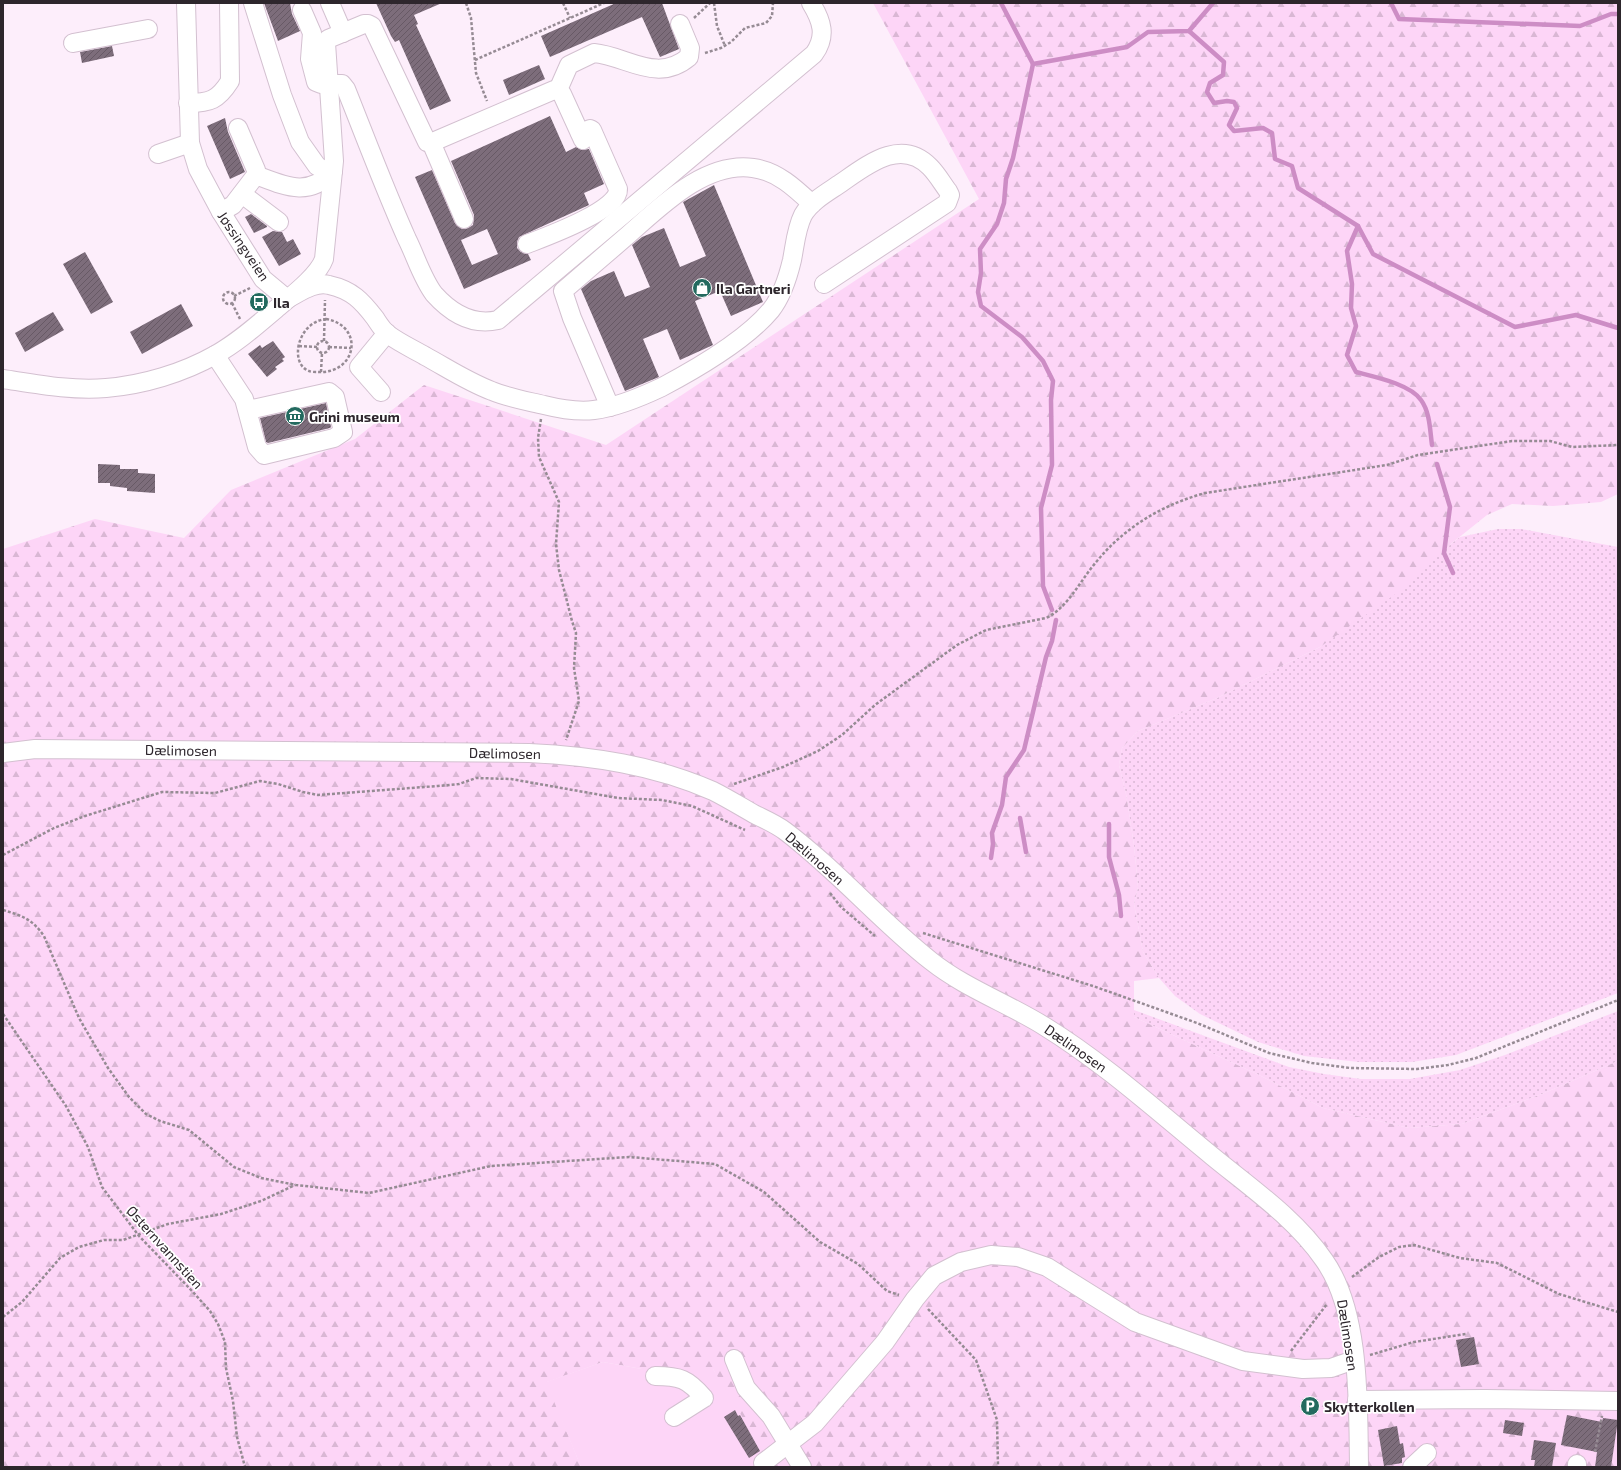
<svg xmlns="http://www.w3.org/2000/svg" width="1621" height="1470" font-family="'Exo 2',sans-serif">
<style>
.grass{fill:url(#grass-dots)}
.forest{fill:url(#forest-firs)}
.garden{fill:#fdd5f7}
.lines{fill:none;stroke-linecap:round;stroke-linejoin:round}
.stream{stroke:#cd8dc5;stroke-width:4.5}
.building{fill:url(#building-hatch);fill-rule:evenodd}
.minor-casing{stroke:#d3c0d0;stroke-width:20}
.path{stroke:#968b94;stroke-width:2.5;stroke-dasharray:3 2;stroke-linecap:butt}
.minor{stroke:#fff;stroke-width:18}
.labels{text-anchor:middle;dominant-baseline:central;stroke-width:3.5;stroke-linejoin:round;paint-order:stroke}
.street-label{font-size:14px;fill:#2d262c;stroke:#fff}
.poi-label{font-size:14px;font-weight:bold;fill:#2d262c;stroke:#fff;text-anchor:start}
</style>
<defs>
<pattern id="grass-dots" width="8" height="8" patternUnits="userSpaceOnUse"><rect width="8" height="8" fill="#fdd5f7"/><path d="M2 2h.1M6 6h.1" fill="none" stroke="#d9b7d4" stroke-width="1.8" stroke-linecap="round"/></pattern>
<pattern id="forest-firs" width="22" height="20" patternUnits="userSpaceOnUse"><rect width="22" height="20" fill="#fdd5f7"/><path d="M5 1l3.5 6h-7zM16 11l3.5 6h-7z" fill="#d9b7d4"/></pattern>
<pattern id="building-hatch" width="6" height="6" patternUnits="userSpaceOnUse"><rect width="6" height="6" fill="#7d6d7b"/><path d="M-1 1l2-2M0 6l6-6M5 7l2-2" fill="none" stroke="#675965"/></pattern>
</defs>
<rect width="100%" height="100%" fill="#fdeefb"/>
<!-- grass -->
<g class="grass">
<path d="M 1498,529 L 1521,529 L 1618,547 L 1618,993 L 1456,1055 L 1412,1062 L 1359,1062 L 1304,1056 L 1258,1042 L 1200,1014 L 1175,996 L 1159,978 L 1143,952 L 1134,904 L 1138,887 L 1134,845 L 1126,794 L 1119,765 L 1122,748 L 1138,731 L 1217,698 L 1320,647 L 1460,537 Z"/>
<path d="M 1134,1010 L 1289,1067 L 1324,1074 L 1361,1079 L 1410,1079 L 1460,1070 L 1505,1055 L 1618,1011 L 1618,1061 L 1542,1094 L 1462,1124 L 1409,1128 L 1323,1108 L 1259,1075 L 1134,1017 Z"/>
</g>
<!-- forest -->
<path class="forest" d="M 873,3 L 1618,3 L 1618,494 L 1601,502 L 1553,506 L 1512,504 L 1487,515 L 1452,543 L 1404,588 L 1320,647 L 1217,698 L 1138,731 L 1122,748 L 1119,765 L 1126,794 L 1134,845 L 1138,887 L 1134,904 L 1143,952 L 1159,978 L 1134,981 L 1134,1017 L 1259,1075 L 1323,1108 L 1409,1128 L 1462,1124 L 1542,1094 L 1618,1061 L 1617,1467 L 764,1467 L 713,1369 L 642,1369 L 603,1362 L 547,1382 L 581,1467 L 3,1467 L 3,549 L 95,519 L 184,538 L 231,490 L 355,439 L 424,385 L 606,445 L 979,199 Z"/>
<!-- garden -->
<path class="garden" d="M 603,1362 L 642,1369 L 713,1369 L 762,1449 L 764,1467 L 581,1467 L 546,1382 Z"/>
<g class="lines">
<!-- stream -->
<g class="stream">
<path d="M 1001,3 L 1033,64 L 1127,47 L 1148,32 L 1189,31 L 1213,3"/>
<path d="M 1391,3 L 1399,19 L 1580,26 L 1611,14 L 1618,14"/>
<path d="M 1189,31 L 1224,62 L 1223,75 L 1210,83 L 1207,92 L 1214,103 L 1227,101 L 1234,102 L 1237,108 L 1229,125 L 1234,131 L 1263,128 L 1272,133 L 1275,159 L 1292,166 L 1298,188 L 1358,226 L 1373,254 L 1515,327 L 1576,315 L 1618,328"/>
<path d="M 1033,64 L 1013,158 L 1006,179 L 1004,203 L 997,224 L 980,249 L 981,273 L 978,292 L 981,306 L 1022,337 L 1043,361 L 1053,381 L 1051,400 L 1052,465 L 1041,508 L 1043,586 L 1052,610"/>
<path d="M 1358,226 L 1347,251 L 1352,284 L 1351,308 L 1356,326 L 1347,355 L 1356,372 C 1375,377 1410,384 1421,400 C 1430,412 1430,431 1432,445"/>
<path d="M 1437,464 L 1450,507 L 1444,553 L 1453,573"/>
<path d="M 1020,818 L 1026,852"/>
<path d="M 1109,824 L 1109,857 L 1119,895 L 1121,916"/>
<path d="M 991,858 L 993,844 L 992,833 L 1002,805 L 1006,777 L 1024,750 L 1046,657 L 1052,641 L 1056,620"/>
</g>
</g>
<!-- building -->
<g class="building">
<path d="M 264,3 L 290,3 L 292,14 L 300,31 L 278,41 Z"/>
<path d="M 376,3 L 442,3 L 414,15 L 418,24 L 416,25 L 451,101 L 430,110 L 399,40 L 395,42 L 391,36 Z"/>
<path d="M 616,3 L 662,3 L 679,49 L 660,57 L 642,17 L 550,57 L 541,36 Z"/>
<path d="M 112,46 L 114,56 L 82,63 L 80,52 Z"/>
<path d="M 539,65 L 545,79 L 509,95 L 503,80 Z"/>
<path d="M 550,116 L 566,152 L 576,147 L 582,150 L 589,149 L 604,184 L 584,193 L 589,205 L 519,237 L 517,242 L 517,248 L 521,252 L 528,254 L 531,260 L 464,289 L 415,177 L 432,170 L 455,223 L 462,229 L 468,228 L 473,225 L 474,215 L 451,161 ZM 487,229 L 498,254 L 472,265 L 461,240 Z"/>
<path d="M 225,118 L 228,132 L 245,172 L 230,179 L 207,126 Z"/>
<path d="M 714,185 L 763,302 L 731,316 L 720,291 L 695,301 L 713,345 L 680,360 L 667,329 L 643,339 L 659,377 L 625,391 L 581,289 L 591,281 L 614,271 L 625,297 L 650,287 L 632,245 L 642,237 L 664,228 L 680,267 L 706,256 L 683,202 Z"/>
<path d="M 251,214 L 267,226 L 267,227 L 254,233 L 245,217 Z"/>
<path d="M 273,231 L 282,232 L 287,242 L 293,239 L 301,254 L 279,266 L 262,237 Z"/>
<path d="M 85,252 L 113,302 L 91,314 L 63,264 Z"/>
<path d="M 181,304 L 193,326 L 142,354 L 130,332 Z"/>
<path d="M 53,312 L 64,330 L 25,352 L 15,333 Z"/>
<path d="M 273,341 L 285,357 L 282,359 L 284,361 L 275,367 L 277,369 L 267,377 L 248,354 L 260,345 L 262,348 Z"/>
<path d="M 326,403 L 331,427 L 330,428 L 268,443 L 266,442 L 260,418 Z"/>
<path d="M 98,464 L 120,465 L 120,469 L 138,469 L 138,473 L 155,474 L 155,493 L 127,491 L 127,488 L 110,486 L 110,483 L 98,483 Z"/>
<path d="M 1474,1337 L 1479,1364 L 1461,1367 L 1456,1340 Z"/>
<path d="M 735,1410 L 738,1416 L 740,1415 L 760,1451 L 749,1458 L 724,1417 Z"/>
<path d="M 1567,1415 L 1602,1422 L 1603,1418 L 1618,1420 L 1611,1467 L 1595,1467 L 1597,1452 L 1561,1445 Z"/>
<path d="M 1505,1420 L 1524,1423 L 1522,1436 L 1503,1433 Z"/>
<path d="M 1397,1426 L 1400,1444 L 1403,1443 L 1405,1457 L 1402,1458 L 1402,1463 L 1384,1466 L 1378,1430 Z"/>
<path d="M 1534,1440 L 1556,1443 L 1552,1467 L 1534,1467 L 1535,1460 L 1531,1460 Z"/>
</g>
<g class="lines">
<!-- minor casing -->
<g class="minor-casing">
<g id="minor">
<path d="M 186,3 L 190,143 L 198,169 L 221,212 L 263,279 L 287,299"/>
<path d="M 253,3 L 282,95 L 300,142 L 317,166 L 322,169 L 333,171"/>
<path d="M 330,3 L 343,33"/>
<path d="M 302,10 L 312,33 L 310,59 L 316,82 L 321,84 L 342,84 L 346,89 C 366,139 385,190 407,239 C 416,257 422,278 434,294 C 451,313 472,326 498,320 L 814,54 C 827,36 822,21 811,3"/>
<path d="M 73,43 L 148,29"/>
<path d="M 558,90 L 569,65 L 594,53 C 627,56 657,84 689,57 L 690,48 L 680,24"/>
<path d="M 188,103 C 210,103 218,100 230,81 L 229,3"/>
<path d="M 431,142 L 464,219"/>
<path d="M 158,154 L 190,143"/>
<path d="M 256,175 C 285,186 309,198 333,171"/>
<path d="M 242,194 L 279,222"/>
<path d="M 221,212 L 233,205 L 256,175 L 256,170 L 238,128"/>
<path d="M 527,244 C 545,237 620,210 618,189 L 592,130 L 590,129 L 580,133"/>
<path d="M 287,299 C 299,293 315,281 329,285 C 352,290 362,301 375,318 C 379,324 383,331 389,335 C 400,343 413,349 425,356 C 447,368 468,382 492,391 C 509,398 527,401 544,405 C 560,409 578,412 594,410 C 618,407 641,397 662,387 C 696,369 746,340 771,310 C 782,296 788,277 792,260 C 795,245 796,229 803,215 C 811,201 828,192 841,183 C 867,165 901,137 930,167 C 937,174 942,183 948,191 L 950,195 L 947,203 L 824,284"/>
<path d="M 215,355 L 244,399 L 257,447 L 264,455 L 334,438 L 343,432 L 335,397 L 329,392 L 248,410"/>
<path d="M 3,379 C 36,384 72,391 106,388 C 143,385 183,373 215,355 C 237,343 257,325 276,309 C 290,297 318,276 324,259 L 334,161 L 326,43 L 328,39 L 364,24 L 368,24 L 372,26 L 427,142 L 435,141 L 554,90 L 558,90 L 562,94 L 583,140"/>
<path d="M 381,392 L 359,367 L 387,333"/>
<path d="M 610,407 L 572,318 L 563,291 C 585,272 606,254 628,235 C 660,207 705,161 753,168 C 777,171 795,188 812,204"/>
<path d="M 3,753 L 35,749 L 529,753 C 592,756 654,765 713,791 C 727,798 740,806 754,814 C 764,819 776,824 785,831 C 837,870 880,921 931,961 C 965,988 1007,1003 1044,1026 C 1104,1063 1157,1111 1212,1156 C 1251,1188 1295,1218 1324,1260 C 1361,1312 1358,1405 1359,1467"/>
<path d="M 734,1359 L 746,1388 L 771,1416 L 802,1467"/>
<path d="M 655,1376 C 680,1376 688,1379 704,1398 L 674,1417"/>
<path d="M 1357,1400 L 1485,1399 L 1618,1401"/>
<path d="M 763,1463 L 815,1423 L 885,1342 L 915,1299 L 934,1276 L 961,1262 L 991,1255 L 1018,1257 L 1047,1267 L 1135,1322 L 1243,1361 L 1303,1369 L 1331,1368 L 1354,1360"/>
<path d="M 1412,1467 L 1427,1453"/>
<path d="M 1577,1467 L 1577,1464"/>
</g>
</g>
<!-- path -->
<g class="path">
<path d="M 466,3 L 471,18 L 476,73 L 487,101"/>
<path d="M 563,3 L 570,18"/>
<path d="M 714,3 L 717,26 L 725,46"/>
<path d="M 694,18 L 710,3"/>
<path d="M 705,53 L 721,48 L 731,42 L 745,28 L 766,23 L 772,16 L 773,3"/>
<path d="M 475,60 L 604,3"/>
<circle cx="229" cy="298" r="6"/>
<path d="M 234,296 L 250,288"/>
<path d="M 232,303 L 240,319"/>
<path d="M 326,319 C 365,326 357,374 318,372 C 315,372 311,372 309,371 C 289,364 297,322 326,319 Z"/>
<path d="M 324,341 L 325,300"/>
<circle cx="323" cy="347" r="6"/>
<path d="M 299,346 L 317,347"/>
<path d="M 329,347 L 351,348"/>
<path d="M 321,372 L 322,353"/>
<path d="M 541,419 L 538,438 L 539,457 L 559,502 L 556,544 L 559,570 L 572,621 L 576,633 L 574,668 L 579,701 L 566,740"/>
<path d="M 734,784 L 783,767 L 818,751 L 842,735 L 875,705 L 957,645 L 986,630 L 1046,618 C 1068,608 1081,579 1097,561 C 1125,527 1162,505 1205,493 L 1387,465 L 1418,455 L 1512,441 L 1550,441 L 1572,447 L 1618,445"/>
<path d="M 3,855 L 54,828 L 85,816 L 162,792 L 215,793 L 260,781 L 278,784 L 303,792 L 318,795 L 438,786 L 459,784 L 476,778 L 511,779 L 618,798 L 662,800 L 692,806 L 745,830"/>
<path d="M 830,893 L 841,907 L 875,936"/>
<path d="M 3,910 C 23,916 32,919 44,936 L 79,1018 L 108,1068 L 129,1097 L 146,1114 L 160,1121 L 189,1130 L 234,1167 L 261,1178 L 296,1185 L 369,1193 L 491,1166 L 629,1157 L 715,1164 L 764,1192 L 820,1242 L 858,1264 L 887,1291 L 899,1295"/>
<path d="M 923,933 L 1093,986 L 1197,1023 L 1269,1053 L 1312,1063 L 1350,1068 L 1417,1069 L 1448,1065 L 1476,1058 L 1618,1000"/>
<path d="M 3,1014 L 66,1106 L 88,1147 L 102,1187 L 139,1236 L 193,1292 L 210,1311 L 218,1324 L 225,1342 L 226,1368 L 233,1401 L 237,1437 L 245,1467"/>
<path d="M 1352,1277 L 1379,1257 L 1399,1247 L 1414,1245 L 1460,1258 L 1497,1263 L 1559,1294 L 1618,1312"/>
<path d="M 928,1309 L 976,1360 L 997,1420 L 998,1467"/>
<path d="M 3,1317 L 22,1302 L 60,1258 L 79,1247 L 104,1240 L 123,1240 L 168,1224 L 221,1214 L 261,1201 L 295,1185"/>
<path d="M 1291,1351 L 1327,1304"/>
<path d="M 1370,1355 L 1414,1342 L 1466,1334"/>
<path d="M 1595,1452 L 1602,1416"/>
</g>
<!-- minor -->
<use href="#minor" class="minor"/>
</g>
<!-- icons -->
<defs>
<g id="shop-disc" transform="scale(1)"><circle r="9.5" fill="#236a5f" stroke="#fff"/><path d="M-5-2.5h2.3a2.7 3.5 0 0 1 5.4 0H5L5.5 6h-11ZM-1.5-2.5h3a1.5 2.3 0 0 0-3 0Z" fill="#fff"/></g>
<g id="bus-disc" transform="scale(1)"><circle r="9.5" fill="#236a5f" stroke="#fff"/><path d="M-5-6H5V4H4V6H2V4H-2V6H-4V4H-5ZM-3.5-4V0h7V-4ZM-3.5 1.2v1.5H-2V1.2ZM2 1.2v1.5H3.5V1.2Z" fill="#fff"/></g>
<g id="museum-disc" transform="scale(1)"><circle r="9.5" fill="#236a5f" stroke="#fff"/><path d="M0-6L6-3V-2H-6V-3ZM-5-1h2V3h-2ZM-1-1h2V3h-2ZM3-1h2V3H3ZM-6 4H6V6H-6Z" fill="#fff"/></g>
<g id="parking-disc" transform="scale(1)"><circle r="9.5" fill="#236a5f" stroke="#fff"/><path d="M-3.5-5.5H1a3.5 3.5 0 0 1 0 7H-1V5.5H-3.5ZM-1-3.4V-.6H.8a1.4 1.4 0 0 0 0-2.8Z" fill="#fff"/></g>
</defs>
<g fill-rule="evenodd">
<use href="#shop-disc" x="702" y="288"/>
<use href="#bus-disc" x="259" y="302"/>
<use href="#museum-disc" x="295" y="416"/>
<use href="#parking-disc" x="1310" y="1406"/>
</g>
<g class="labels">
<!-- street labels -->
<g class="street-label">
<text transform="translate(244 246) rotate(56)">Jøssingveien</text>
<text transform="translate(181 750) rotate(1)">Dælimosen</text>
<text transform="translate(505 753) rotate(1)">Dælimosen</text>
<text transform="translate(815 858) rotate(41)">Dælimosen</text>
<text transform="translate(1076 1048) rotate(35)">Dælimosen</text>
<text transform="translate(165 1247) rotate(48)">Østernvannstien</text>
<text transform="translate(1348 1335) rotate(81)">Dælimosen</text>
</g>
<!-- poi labels -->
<g class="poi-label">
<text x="716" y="288">Ila Gartneri</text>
<text x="273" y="302">Ila</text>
<text x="309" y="416">Grini museum</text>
<text x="1324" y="1406">Skytterkollen</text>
</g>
</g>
<!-- border -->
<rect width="1621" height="1470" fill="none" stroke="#2d262c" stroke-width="8"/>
</svg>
